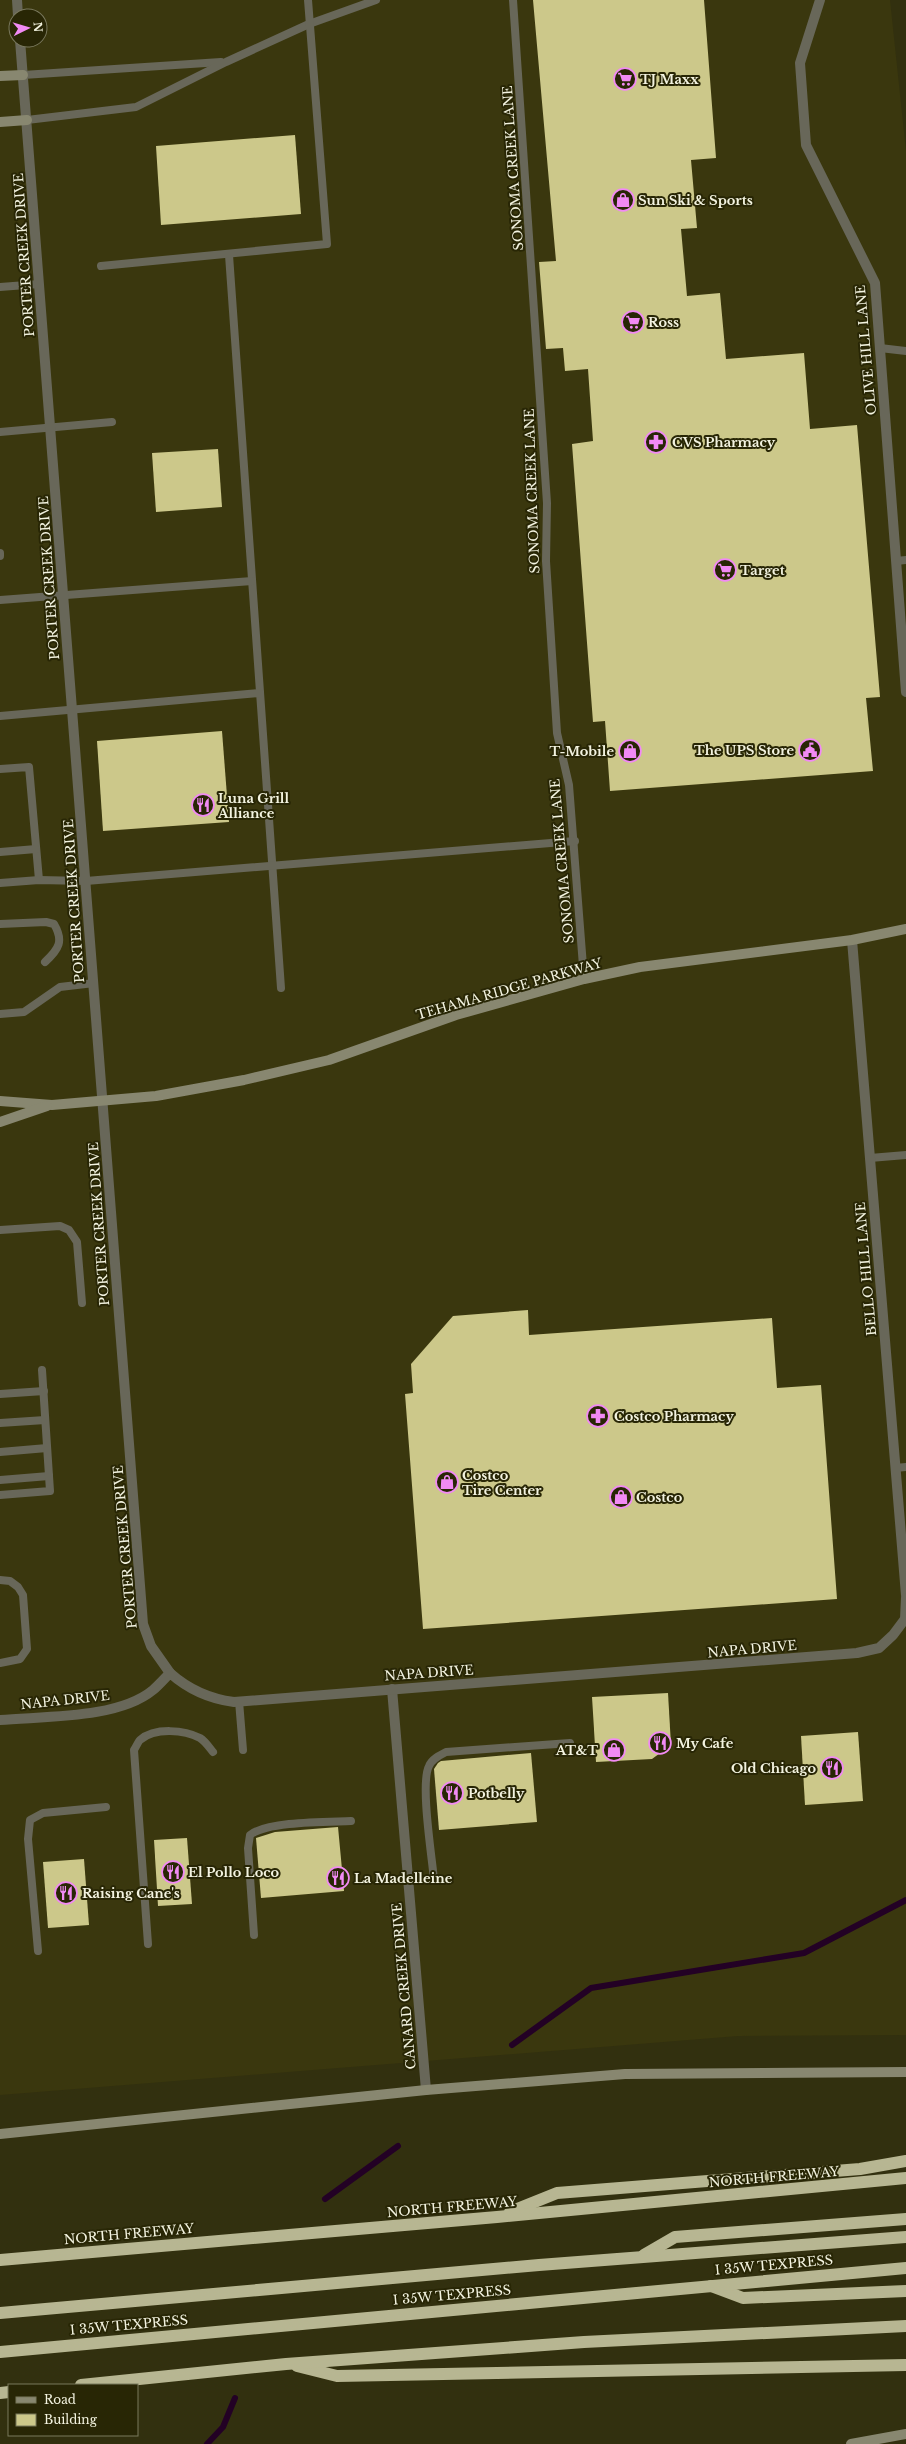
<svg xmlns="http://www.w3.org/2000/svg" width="906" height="2444" font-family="'Libre Baskerville',serif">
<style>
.built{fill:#3a370e;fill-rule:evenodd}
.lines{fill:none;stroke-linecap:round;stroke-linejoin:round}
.stream{stroke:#230125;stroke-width:6}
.building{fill:#ccc88a}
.lane{stroke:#686759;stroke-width:8}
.street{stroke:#686759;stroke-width:10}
.secondary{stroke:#888770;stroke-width:10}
.highway{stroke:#b7b692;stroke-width:12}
.labels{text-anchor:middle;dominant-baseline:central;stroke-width:4;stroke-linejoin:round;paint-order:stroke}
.poi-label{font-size:13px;font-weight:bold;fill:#f3f3e0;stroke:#282605;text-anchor:start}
.street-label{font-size:13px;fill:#f3f3e0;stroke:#282605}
</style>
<rect width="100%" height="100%" fill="#32300f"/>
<!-- built -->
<path class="built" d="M 0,0 L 890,0 L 906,151 L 906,2035 L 738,2036 L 0,2095 ZM 16,16 L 40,16 L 40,40 L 16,40 Z"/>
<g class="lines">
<!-- stream -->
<g class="stream">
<path d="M 512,2045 L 591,1988 L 804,1953 L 906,1900"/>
<path d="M 325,2199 L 398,2146"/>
<path d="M 207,2444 L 223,2427 L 235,2398"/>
</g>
</g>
<!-- building -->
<g class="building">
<path d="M 533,0 L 704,0 L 716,158 L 691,160 L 697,228 L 681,229 L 687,296 L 720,293 L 726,359 L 804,353 L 810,429 L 857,425 L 880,697 L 866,698 L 873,771 L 610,791 L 605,721 L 593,722 L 572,444 L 593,441 L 588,369 L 565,371 L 563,348 L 546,349 L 539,262 L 556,261 Z"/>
<path d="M 295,135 L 301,214 L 161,225 L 156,146 Z"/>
<path d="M 218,449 L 222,507 L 156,512 L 152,453 Z"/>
<path d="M 222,731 L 229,822 L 103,831 L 97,741 Z"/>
<path d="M 528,1310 L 529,1335 L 772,1318 L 777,1388 L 821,1385 L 837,1599 L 423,1629 L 405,1394 L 413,1393 L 411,1364 L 453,1316 Z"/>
<path d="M 668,1693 L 671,1745 L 652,1759 L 596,1762 L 592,1697 Z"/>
<path d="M 858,1732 L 863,1801 L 805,1805 L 801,1736 Z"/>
<path d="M 531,1753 L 537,1822 L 439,1830 L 434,1769 L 438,1763 L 441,1761 Z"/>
<path d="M 338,1827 L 344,1891 L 261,1898 L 256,1838 L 275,1832 Z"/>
<path d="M 187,1838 L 192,1904 L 158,1906 L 154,1840 Z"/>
<path d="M 84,1859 L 89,1925 L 48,1928 L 43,1862 Z"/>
</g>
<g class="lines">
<!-- lane -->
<g class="lane">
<path d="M 513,0 L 547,503 L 546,561 L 557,733 L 569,785 L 584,979"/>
<path d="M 23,75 L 221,62"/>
<path d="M 27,120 L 136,107 L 226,62 L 309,24 L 376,0"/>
<path d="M 229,255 L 281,988"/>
<path d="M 101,266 L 327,244 L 308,0"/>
<path d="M 0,287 L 39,284"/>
<path d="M 880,348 L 906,351"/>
<path d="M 0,432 L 112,422"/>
<path d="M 0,553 L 0,556"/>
<path d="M 896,561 L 906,560"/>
<path d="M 0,600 L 252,581"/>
<path d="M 0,716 L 260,693"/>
<path d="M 0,769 L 29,767 L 39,880"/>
<path d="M 0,852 L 36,849"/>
<path d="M 0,883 L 39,880 L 86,881 L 575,841"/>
<path d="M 0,924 L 46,922 L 54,924 C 64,941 59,949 45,962"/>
<path d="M 0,1014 L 24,1012 L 60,987 L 94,983"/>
<path d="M 870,1158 L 906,1155"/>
<path d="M 0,1230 L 60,1226 L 69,1230 L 77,1242 L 82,1303"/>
<path d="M 0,1394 L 44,1391"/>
<path d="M 0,1423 L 45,1420"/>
<path d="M 0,1452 L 47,1448"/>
<path d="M 895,1468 L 906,1467"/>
<path d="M 0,1480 L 49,1476"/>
<path d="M 0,1495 L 50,1491 L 42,1370"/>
<path d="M 0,1580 L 10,1581 L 18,1587 L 23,1595 L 27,1649 L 20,1659 L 0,1663"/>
<path d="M 239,1701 L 243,1750"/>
<path d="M 434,1880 C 432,1857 420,1783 429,1766 C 432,1759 440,1755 446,1752 L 570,1743"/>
<path d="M 254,1935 L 248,1848 L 250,1835 C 267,1821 328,1822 351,1821"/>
<path d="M 148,1944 L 134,1750 C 136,1747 138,1742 140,1740 C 155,1727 185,1730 200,1738 C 205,1741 209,1747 213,1752"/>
<path d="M 38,1951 L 28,1839 L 30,1820 L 43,1813 L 106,1807"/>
</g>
<!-- street -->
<g class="street">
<path d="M 17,0 L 18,16"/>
<path d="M 820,0 L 800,63 L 806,145 L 875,283 L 906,692"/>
<path d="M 20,40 L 143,1624 L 151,1646 L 170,1673"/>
<path d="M 852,940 L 906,1595"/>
<path d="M 392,1689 L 426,2090"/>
<path d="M 0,1720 C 45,1716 118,1719 153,1690 C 159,1685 165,1678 170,1673 C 188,1689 210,1699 234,1702 L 857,1653 L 879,1648 L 893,1635 L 905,1619 L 906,1598"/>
</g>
<!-- secondary -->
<g class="secondary">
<path d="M 0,76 L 23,75"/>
<path d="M 0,122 L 27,120"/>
<path d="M 0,1101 L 52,1105 L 156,1096 L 244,1080 L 329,1060 L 456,1015 L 584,979 L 640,967 L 852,940 L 906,929"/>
<path d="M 0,1122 L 47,1106"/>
<path d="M 0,2134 L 426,2090 L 625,2074 L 906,2072"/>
<path d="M 851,2444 L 906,2434"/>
</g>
<!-- highway -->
<g class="highway">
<path d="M 510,2212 L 557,2193 L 860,2169 L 906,2161"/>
<path d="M 644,2255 L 675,2237 L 906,2219"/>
<path d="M 0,2260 L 497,2217 L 906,2178"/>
<path d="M 711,2286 L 743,2298 L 906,2291"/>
<path d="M 0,2313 L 539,2265 L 906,2237"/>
<path d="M 0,2352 L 906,2268"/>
<path d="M 297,2366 L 337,2376 L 906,2365"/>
<path d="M 81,2385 L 286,2364 L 584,2342 L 906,2326"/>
<path d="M 0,2393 L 9,2392"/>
</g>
</g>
<!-- icons -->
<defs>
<g id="supermarket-ring" transform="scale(1.15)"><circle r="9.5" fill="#282605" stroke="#f18af4" stroke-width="1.5"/><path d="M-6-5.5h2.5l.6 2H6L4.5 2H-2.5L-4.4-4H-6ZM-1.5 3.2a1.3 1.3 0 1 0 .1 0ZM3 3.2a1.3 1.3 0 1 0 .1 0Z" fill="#f18af4"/></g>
<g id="shop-ring" transform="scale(1.15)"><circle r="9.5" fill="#282605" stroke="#f18af4" stroke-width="1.5"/><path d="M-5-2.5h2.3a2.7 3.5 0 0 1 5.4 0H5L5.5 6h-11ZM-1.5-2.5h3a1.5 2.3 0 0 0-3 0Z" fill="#f18af4"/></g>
<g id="pharmacy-ring" transform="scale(1.15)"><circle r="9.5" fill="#282605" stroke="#f18af4" stroke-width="1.5"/><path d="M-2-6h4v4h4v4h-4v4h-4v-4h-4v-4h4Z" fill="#f18af4"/></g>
<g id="civic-ring" transform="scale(1.15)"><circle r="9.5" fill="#282605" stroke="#f18af4" stroke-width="1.5"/><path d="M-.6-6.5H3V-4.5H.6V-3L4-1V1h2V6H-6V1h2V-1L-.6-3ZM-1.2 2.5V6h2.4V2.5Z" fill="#f18af4"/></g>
<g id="restaurant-ring" transform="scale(1.15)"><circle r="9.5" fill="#282605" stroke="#f18af4" stroke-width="1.5"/><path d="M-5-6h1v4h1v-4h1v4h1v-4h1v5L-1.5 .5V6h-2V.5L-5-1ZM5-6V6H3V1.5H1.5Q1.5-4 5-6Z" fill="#f18af4"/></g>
</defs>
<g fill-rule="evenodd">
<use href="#supermarket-ring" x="625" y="79"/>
<use href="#shop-ring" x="623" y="200"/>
<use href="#supermarket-ring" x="633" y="322"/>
<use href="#pharmacy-ring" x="656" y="442"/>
<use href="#supermarket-ring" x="725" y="570"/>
<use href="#civic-ring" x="810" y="750"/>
<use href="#shop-ring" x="630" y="751"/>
<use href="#restaurant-ring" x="203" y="805"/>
<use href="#pharmacy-ring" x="598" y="1416"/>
<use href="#shop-ring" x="447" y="1482"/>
<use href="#shop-ring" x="621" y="1497"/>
<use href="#restaurant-ring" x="660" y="1743"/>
<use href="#shop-ring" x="614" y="1750"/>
<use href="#restaurant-ring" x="832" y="1768"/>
<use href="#restaurant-ring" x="452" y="1793"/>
<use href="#restaurant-ring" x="173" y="1872"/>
<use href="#restaurant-ring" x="338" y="1878"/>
<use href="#restaurant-ring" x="66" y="1893"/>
</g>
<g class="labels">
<!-- poi labels -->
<g class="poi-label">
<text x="640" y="79">TJ Maxx</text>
<text x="638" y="200">Sun Ski &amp; Sports</text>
<text x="648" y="322">Ross</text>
<text x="672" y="442">CVS Pharmacy</text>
<text x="740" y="570">Target</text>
<text x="794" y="750" text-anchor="end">The UPS Store</text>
<text x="614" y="751" text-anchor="end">T-Mobile</text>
<text x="218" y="798">Luna Grill<tspan x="218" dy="15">Alliance</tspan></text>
<text x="614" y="1416">Costco Pharmacy</text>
<text x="462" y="1475">Costco<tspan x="462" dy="15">Tire Center</tspan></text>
<text x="636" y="1497">Costco</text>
<text x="676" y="1743">My Cafe</text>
<text x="598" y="1750" text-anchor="end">AT&amp;T</text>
<text x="816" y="1768" text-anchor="end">Old Chicago</text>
<text x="468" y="1793">Potbelly</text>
<text x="188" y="1872">El Pollo Loco</text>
<text x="354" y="1878">La Madelleine</text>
<text x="82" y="1893">Raising Cane's</text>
</g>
<!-- street labels -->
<g class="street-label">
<text transform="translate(513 168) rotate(-94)">SONOMA CREEK LANE</text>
<text transform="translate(24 255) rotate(-94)">PORTER CREEK DRIVE</text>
<text transform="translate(866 350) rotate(-95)">OLIVE HILL LANE</text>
<text transform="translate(532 491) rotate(-92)">SONOMA CREEK LANE</text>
<text transform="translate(49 578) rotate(-94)">PORTER CREEK DRIVE</text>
<text transform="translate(562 861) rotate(-95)">SONOMA CREEK LANE</text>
<text transform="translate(74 901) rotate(-94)">PORTER CREEK DRIVE</text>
<text transform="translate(509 989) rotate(-16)">TEHAMA RIDGE PARKWAY</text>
<text transform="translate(99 1224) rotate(-94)">PORTER CREEK DRIVE</text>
<text transform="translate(866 1269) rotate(-95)">BELLO HILL LANE</text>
<text transform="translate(125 1547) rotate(-95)">PORTER CREEK DRIVE</text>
<text transform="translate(752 1649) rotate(-5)">NAPA DRIVE</text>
<text transform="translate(429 1673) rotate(-4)">NAPA DRIVE</text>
<text transform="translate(65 1700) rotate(-6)">NAPA DRIVE</text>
<text transform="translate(404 1986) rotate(-95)">CANARD CREEK DRIVE</text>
<text transform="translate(774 2177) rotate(-5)">NORTH FREEWAY</text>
<text transform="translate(452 2207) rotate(-5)">NORTH FREEWAY</text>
<text transform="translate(129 2234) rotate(-5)">NORTH FREEWAY</text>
<text transform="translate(774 2265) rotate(-5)">I 35W TEXPRESS</text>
<text transform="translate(452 2295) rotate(-5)">I 35W TEXPRESS</text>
<text transform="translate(129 2325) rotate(-5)">I 35W TEXPRESS</text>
</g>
</g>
<!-- legend -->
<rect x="8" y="2384" width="130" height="52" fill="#282605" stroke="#79785d"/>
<rect x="16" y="2397" width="20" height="6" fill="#888770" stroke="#79785d"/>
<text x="44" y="2404" font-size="12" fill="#f3f3e0">Road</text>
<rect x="16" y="2414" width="20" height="12" fill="#ccc88a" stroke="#79785d"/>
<text x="44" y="2424" font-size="12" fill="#f3f3e0">Building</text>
<!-- north arrow -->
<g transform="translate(28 28) rotate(85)"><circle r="19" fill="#282605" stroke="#79785d"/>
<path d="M0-3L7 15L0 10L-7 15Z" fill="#f18af4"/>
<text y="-6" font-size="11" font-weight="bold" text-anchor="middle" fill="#f3f3e0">N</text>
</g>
</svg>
